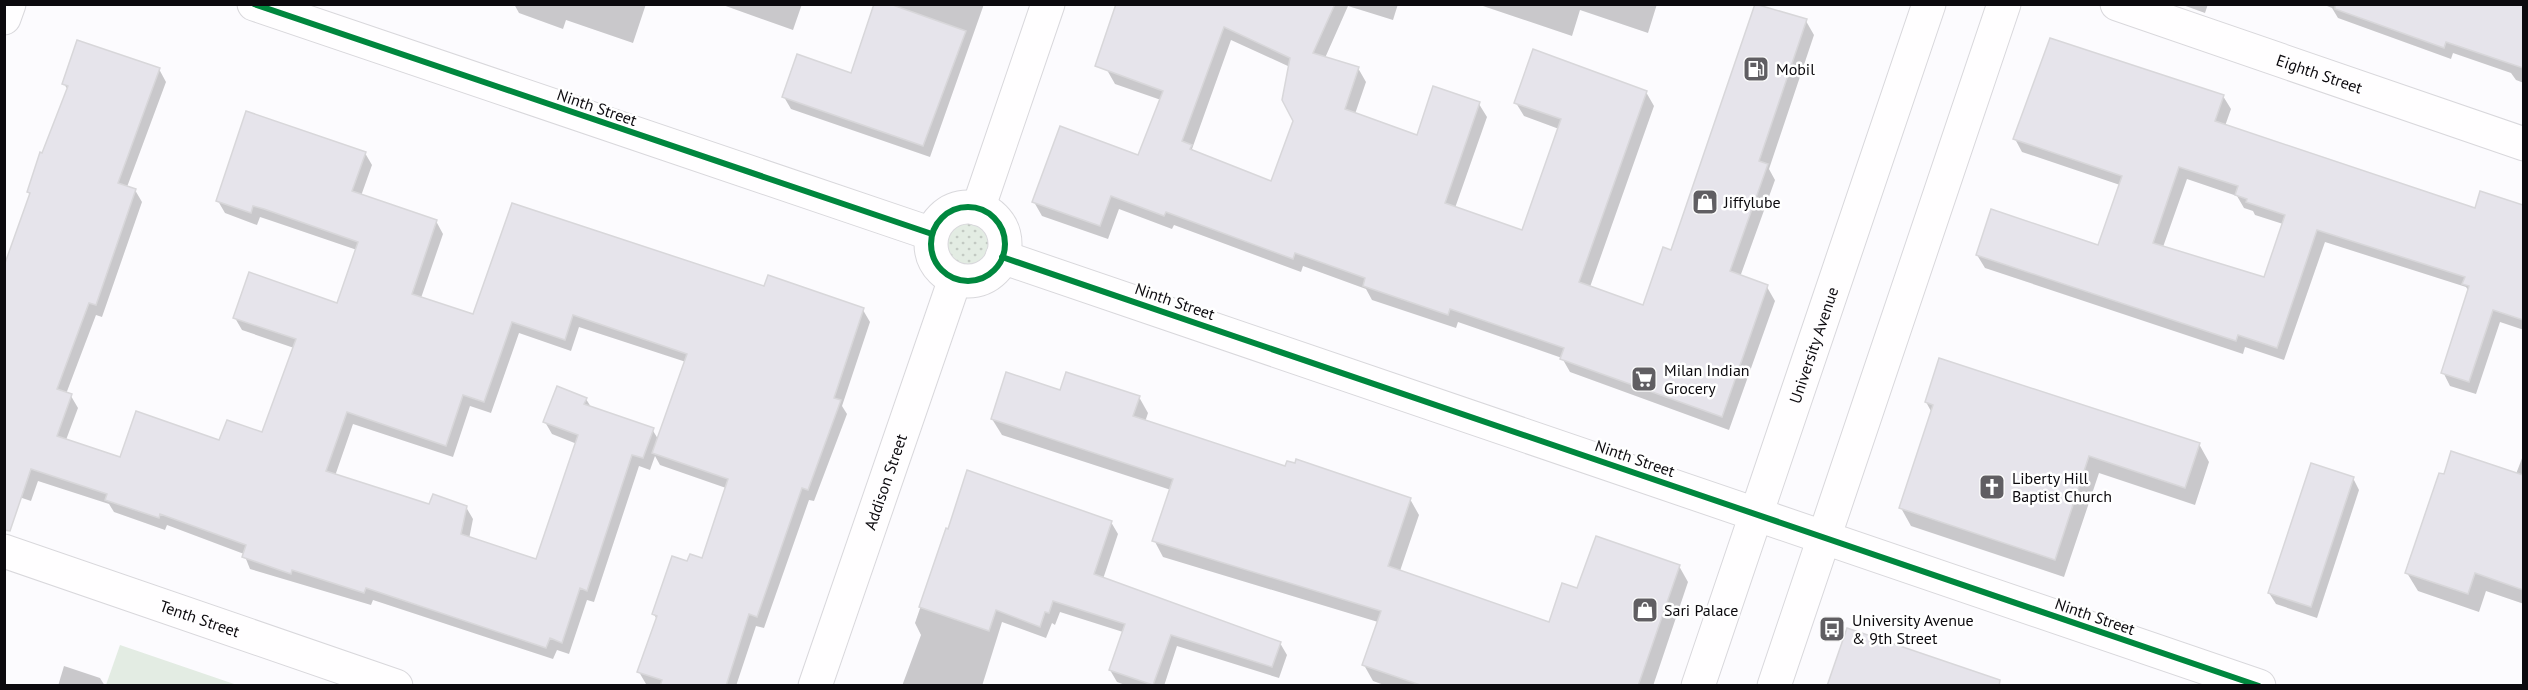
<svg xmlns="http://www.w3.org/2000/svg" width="2528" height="690" font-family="'PT Sans',sans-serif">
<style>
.grass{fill:url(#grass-dots)}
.park{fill:#e3ece3}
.shadow{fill:#0003;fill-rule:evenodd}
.building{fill:#e6e4eb;stroke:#d8d7da;stroke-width:1.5;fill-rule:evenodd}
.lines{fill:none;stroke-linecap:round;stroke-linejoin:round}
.street-casing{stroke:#d9d8dc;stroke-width:35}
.secondary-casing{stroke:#d9d8dc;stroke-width:35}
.street{stroke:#fffeff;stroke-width:33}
.secondary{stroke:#fffeff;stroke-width:33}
.cycleway-casing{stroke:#fff;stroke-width:10}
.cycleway{stroke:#00873e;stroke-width:6}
.labels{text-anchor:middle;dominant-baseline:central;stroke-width:5;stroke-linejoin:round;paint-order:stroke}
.poi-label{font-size:16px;fill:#0c0a0e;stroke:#fff;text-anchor:start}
.street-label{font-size:16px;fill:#0c0a0e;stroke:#fff}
</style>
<defs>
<pattern id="grass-dots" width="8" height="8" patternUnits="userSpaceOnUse" patternTransform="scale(1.5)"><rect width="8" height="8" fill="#e3ece3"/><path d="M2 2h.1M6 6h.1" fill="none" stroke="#c2c9c2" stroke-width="1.8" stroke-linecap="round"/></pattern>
</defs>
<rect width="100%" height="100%" fill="#fcfbfe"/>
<!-- grass -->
<circle class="grass" cx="968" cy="244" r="24"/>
<!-- park -->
<path class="park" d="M 120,645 L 237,685 L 106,685 Z"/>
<!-- shadow -->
<g class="shadow">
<path d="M 514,4 L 646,4 L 633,43 L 566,20 L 563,29 L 519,13 Z"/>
<path d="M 720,4 L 802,4 L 793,30 Z"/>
<path d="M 875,4 L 984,4 L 930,157 L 791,109 L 784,97 L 852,75 Z"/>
<path d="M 1126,4 L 1398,4 L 1393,20 L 1348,6 L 1325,58 L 1358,68 L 1366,82 L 1355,114 L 1418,136 L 1479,104 L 1487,117 L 1455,208 L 1523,232 L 1559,129 L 1524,116 L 1516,103 L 1646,92 L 1654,106 L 1590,287 L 1644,307 L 1672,252 L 1806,21 L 1814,35 L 1769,169 L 1775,180 L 1740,277 L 1767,287 L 1775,301 L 1729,430 L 1570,372 L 1562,358 L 1458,322 L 1456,328 L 1372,300 L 1366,289 L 1303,266 L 1301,272 L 1174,225 L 1172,229 L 1119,209 L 1108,239 L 1042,216 L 1034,202 L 1139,157 L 1161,100 L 1115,84 L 1107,70 ZM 1231,40 L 1290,67 L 1294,121 L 1271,183 L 1194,152 L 1192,149 Z"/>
<path d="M 1477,4 L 1657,4 L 1648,33 L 1580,10 L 1572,36 Z"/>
<path d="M 2180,4 L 2208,4 L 2205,13 Z"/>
<path d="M 2322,4 L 2524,4 L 2524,83 L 2516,80 L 2511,73 L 2453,53 L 2451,59 L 2338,18 L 2332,8 Z"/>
<path d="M 159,69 L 166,82 L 127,187 L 135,190 L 142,202 L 102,317 L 96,315 L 66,394 L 71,396 L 78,408 L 66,440 L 121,459 L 263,434 L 294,348 L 242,330 L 235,318 L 338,305 L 357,250 L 272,221 L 260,217 L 257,225 L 225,213 L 218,201 L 365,153 L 372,165 L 361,196 L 436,221 L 443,234 L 421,298 L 474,316 L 765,288 L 863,310 L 870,322 L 842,406 L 847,414 L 814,501 L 809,500 L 764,628 L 756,626 L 736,686 L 651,686 L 646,684 L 639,672 L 657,620 L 654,614 L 688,563 L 703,560 L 726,488 L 660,465 L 655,456 L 650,470 L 639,466 L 594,602 L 587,600 L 569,654 L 557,650 L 553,659 L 373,600 L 371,605 L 250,569 L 244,554 L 167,525 L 165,530 L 114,512 L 109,504 L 38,481 L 31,501 L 4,492 L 31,196 L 28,192 L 68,90 L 64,84 ZM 579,327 L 686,362 L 658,439 L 652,429 L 591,407 L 586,399 L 545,422 L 552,434 L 577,444 L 537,561 L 469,539 L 473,519 L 466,507 L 430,506 L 335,476 L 353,424 L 453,457 L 470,406 L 491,413 L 519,333 L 571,351 Z"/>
<path d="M 2223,96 L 2231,109 L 2225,126 L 2476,210 L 2479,200 L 2524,215 L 2524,330 L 2500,322 L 2476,394 L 2450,386 L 2443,372 L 2469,292 L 2466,287 L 2325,242 L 2284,360 L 2245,347 L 2243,354 L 1985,268 L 1977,255 L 2099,247 L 2120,185 L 2022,152 L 2015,139 ZM 2187,179 L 2237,196 L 2244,208 L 2253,211 L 2255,215 L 2283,224 L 2265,279 L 2163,247 Z"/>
<path d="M 1061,391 L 1139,397 L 1148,413 L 1145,422 L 1286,468 L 1410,499 L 1419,515 L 1400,571 L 1550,624 L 1578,590 L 1679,566 L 1688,582 L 1653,686 L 1387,686 L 1373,681 L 1364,665 L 1378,622 L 1163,557 L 1154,540 L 1171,490 L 1002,435 L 992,419 Z"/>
<path d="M 1926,402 L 2199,444 L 2209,462 L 2195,505 L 2099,473 L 2064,577 L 1911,526 L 1901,508 L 1932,413 Z"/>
<path d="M 2524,453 L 2524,604 L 2486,591 L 2479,612 L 2418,591 L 2407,573 L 2516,474 Z"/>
<path d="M 2353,478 L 2359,490 L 2317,618 L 2276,604 L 2269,593 Z"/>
<path d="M 1111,522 L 1118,534 L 1103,579 L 1280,643 L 1287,655 L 1279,678 L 1177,646 L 1164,686 L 1128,686 L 1117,682 L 1110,670 L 1123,632 L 1060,612 L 1055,625 L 1052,623 L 1046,638 L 1002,622 L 982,686 L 902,686 L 921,635 L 915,623 L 947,530 Z"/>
<path d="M 64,666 L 100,678 L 105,686 L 58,686 Z"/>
</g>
<!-- building -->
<g class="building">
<path d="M 874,4 L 890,4 L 966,31 L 923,146 L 782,97 L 797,54 L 851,73 Z"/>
<path d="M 1116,4 L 1335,4 L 1313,53 L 1359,67 L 1345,109 L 1417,135 L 1433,86 L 1480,102 L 1445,203 L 1522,230 L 1561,119 L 1514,103 L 1533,49 L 1647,91 L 1579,282 L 1643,305 L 1663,247 L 1671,250 L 1755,4 L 1807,19 L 1759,161 L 1768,164 L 1730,271 L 1768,285 L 1722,417 L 1560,359 L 1564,348 L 1450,309 L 1448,315 L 1363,286 L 1365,278 L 1295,253 L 1293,259 L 1166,212 L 1164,216 L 1111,196 L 1100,226 L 1032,202 L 1060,126 L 1138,155 L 1163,91 L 1095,66 ZM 1224,27 L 1290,58 L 1282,100 L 1293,121 L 1271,181 L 1190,149 L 1192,145 L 1182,141 Z"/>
<path d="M 2335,4 L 2523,4 L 2523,68 L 2446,42 L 2444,48 L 2335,9 Z"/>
<path d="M 2050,38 L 2224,95 L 2215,121 L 2475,208 L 2480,191 L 2523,205 L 2523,320 L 2493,310 L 2469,382 L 2441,373 L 2469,286 L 2462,284 L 2465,277 L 2317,230 L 2277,348 L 2238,335 L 2236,341 L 1976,255 L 1991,209 L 2098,245 L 2122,176 L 2013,139 ZM 2179,167 L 2238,186 L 2235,195 L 2247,199 L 2246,202 L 2285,215 L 2264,277 L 2153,243 Z"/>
<path d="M 77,40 L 160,68 L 118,183 L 136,189 L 96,305 L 89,303 L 57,389 L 72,394 L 57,436 L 120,457 L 136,411 L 219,440 L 227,420 L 262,432 L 296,339 L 233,318 L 249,272 L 337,303 L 358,242 L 264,209 L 253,206 L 251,213 L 216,201 L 246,111 L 366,152 L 352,191 L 437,220 L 412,294 L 473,314 L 512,203 L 764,286 L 768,275 L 864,308 L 834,398 L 841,400 L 808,490 L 802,488 L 757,617 L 749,614 L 726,686 L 660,686 L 662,680 L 637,672 L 657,616 L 652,614 L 672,556 L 687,561 L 690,554 L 702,558 L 728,479 L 652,453 L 687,354 L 573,315 L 565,340 L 512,322 L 484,402 L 463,395 L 446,446 L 347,412 L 326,471 L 429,504 L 433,494 L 467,506 L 461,534 L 536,559 L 578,435 L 543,422 L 557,386 L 587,398 L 584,404 L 654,428 L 643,458 L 632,455 L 587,591 L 580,588 L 562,643 L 550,638 L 546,648 L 366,588 L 364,593 L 292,570 L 291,574 L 242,557 L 246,545 L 160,514 L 159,518 L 105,500 L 107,494 L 31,469 L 10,531 L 4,530 L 4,266 L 30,193 L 27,192 L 40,152 L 42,153 L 68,86 L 62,84 Z"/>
<path d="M 1939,358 L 2200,443 L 2185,488 L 2089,456 L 2055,560 L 1899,508 L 1933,405 L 1925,402 Z"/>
<path d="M 1006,372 L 1060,390 L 1066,372 L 1140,396 L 1133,416 L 1285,466 L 1287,461 L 1295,463 L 1296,459 L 1411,498 L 1388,566 L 1549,622 L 1562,583 L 1577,588 L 1596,536 L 1680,565 L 1638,686 L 1423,686 L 1362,665 L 1381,611 L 1152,541 L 1173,479 L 991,419 Z"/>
<path d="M 2451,451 L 2523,475 L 2523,590 L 2475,573 L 2468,594 L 2405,573 L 2439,473 L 2444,474 Z"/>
<path d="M 2311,463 L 2354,477 L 2311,607 L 2268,593 Z"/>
<path d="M 967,470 L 1112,521 L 1094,574 L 1281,642 L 1272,667 L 1171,635 L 1153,685 L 1109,670 L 1125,624 L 1053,601 L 1049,613 L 1045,612 L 1040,627 L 996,610 L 989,631 L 919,607 L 946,528 L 948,529 Z"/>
<path d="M 1847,628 L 2000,680 L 1999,686 L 1827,686 Z"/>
</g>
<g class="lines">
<!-- street casing -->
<g class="street-casing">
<g id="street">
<path d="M 254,4 L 932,234"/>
<path id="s1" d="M 2117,4 L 2524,144"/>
<path d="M 4,18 L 9,4"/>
<circle cx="968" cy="244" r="37"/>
<path d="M 978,209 L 1048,4"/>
<path d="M 1002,257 L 2259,686"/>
<path id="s2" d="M 4,551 L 396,686"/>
<path id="s3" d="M 815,686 L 955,279"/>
</g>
</g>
<!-- secondary casing -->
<g class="secondary-casing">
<g id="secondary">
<path id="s4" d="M 1698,686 L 1929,4"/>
<path d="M 1774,686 L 2004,4"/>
</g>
</g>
<!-- street -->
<use href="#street" class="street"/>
<!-- secondary -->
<use href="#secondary" class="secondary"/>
<!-- cycleway casing -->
<g class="cycleway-casing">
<g id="cycleway">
<path d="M 254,4 L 932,234"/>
<circle cx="968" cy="244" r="37"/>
<path d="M 1002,257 L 2259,686"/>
</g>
</g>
<!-- cycleway -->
<use href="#cycleway" class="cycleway"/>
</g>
<!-- icons -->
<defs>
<g id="fuel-square" transform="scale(1.35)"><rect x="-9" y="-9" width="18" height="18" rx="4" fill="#605e62" stroke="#fff"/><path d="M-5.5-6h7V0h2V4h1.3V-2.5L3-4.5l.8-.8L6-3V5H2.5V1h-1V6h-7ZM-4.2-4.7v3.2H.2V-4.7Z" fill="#fff"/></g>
<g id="shop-square" transform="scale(1.35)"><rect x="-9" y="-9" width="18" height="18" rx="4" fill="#605e62" stroke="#fff"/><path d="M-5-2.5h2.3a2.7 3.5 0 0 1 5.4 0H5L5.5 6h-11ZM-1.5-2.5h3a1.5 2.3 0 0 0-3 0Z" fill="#fff"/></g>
<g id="supermarket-square" transform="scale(1.35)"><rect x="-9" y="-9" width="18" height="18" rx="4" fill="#605e62" stroke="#fff"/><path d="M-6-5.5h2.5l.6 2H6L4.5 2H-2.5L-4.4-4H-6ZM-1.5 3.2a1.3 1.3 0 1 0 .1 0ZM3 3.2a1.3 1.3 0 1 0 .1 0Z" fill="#fff"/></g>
<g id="church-square" transform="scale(1.35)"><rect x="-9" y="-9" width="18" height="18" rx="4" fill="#605e62" stroke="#fff"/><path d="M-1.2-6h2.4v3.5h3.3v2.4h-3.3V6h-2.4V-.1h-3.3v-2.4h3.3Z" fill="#fff"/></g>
<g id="bus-square" transform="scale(1.35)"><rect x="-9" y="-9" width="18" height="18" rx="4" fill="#605e62" stroke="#fff"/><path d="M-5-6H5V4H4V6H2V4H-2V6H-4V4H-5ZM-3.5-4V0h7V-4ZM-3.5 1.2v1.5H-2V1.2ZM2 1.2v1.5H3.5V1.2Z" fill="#fff"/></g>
</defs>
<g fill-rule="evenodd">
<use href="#fuel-square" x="1756" y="69"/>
<use href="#shop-square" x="1705" y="202"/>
<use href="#supermarket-square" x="1644" y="379"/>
<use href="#church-square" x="1992" y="487"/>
<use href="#shop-square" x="1645" y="610"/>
<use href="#bus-square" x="1832" y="629"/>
</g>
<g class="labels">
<!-- poi labels -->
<g class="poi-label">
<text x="1776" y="69">Mobil</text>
<text x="1724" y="202">Jiffylube</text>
<text x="1664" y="370">Milan Indian<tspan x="1664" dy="18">Grocery</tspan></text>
<text x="2012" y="478">Liberty Hill<tspan x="2012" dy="18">Baptist Church</tspan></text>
<text x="1664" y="610">Sari Palace</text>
<text x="1852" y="620">University Avenue<tspan x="1852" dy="18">&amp; 9th Street</tspan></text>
</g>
<!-- street labels -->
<g class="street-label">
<text stroke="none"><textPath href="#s1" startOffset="214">Eighth Street</textPath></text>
<text transform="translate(597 107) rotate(19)">Ninth Street</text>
<text transform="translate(1175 301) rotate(19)">Ninth Street</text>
<text stroke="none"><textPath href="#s4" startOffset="360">University Avenue</textPath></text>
<text transform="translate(1635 458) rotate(19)">Ninth Street</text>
<text stroke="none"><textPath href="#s3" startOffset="216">Addison Street</textPath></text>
<text transform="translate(2095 616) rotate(19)">Ninth Street</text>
<text stroke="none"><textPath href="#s2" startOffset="207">Tenth Street</textPath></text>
</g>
</g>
<!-- border -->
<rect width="2528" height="690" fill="none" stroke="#0c0a0e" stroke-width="12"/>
</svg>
